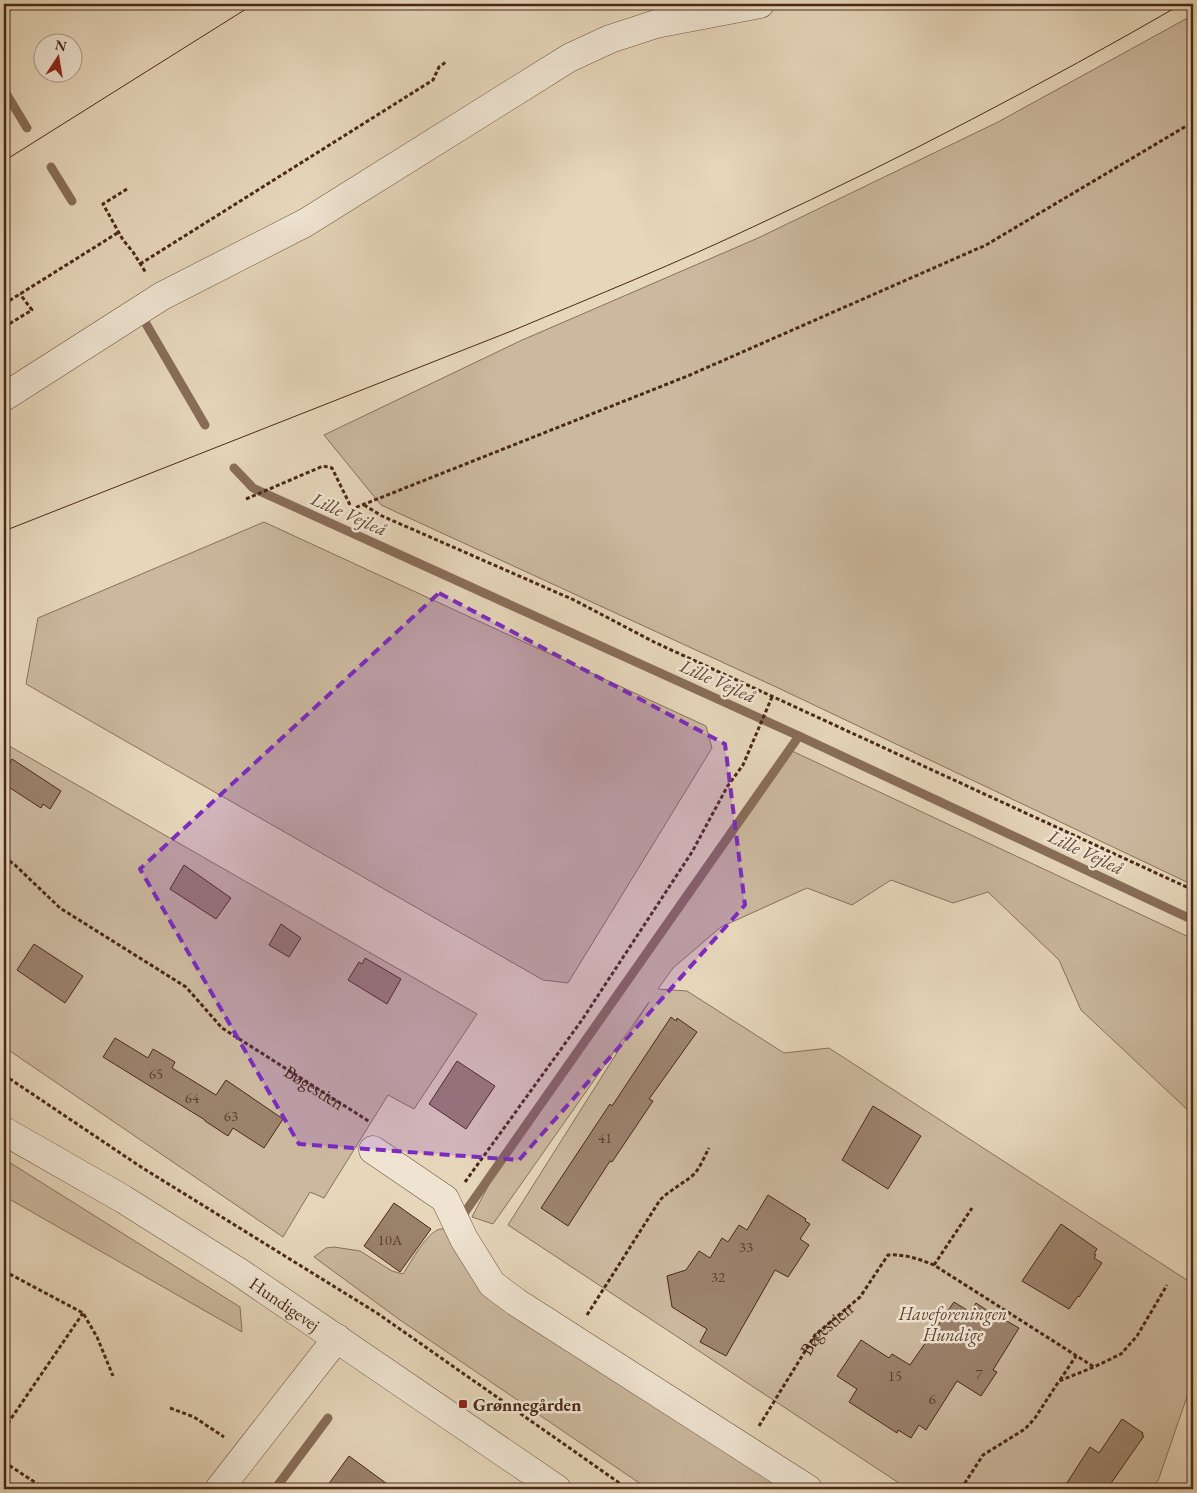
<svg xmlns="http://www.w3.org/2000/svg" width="1197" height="1493" font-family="'EB Garamond',serif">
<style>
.green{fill:#cbb89e;stroke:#8a705b}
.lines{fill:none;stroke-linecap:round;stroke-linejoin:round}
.stream{stroke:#886d58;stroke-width:9}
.building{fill:#9b826c;stroke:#4a2818}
.minor-casing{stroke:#715440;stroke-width:29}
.path{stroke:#4a2818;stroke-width:3;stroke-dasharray:4 2.5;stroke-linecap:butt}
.minor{stroke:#efe4d2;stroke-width:28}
.tram{stroke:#4a2818;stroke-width:1}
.marked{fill:#7b2cbf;fill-opacity:0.2;stroke:#7b2cbf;stroke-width:4;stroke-dasharray:10 6;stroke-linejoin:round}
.poi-dot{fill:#8f2418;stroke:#efe4d2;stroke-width:2}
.labels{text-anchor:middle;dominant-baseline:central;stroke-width:5;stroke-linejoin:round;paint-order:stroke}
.number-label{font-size:15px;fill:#5e3e2d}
.street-label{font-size:18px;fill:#4a2818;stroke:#efe4d2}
.park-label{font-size:18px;font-style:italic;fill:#644533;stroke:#efe4d2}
.poi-label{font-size:18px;font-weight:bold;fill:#4a2818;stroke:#efe4d2;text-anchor:start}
.water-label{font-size:19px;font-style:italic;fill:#644533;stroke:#efe4d2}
</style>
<rect width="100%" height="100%" fill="#e6d6ba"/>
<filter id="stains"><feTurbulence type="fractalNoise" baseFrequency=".004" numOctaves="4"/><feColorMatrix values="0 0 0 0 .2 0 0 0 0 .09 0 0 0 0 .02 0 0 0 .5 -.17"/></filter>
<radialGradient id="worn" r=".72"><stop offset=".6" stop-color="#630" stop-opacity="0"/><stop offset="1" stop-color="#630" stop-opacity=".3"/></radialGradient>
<!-- green -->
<g class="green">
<path d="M 1193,15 L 1193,885 L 774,686 L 381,505 L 324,435 L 520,341 L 758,238 L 998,122 Z"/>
<path d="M 264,522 L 706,726 L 712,748 L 568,983 L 543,980 L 26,684 L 38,618 Z"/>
<path d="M 4,743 L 477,1014 L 414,1109 L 388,1095 L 324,1198 L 310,1192 L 283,1237 L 4,1047 Z"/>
<path d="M 792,751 L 1193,939 L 1193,1115 L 1081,1010 L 1059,960 L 988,892 L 953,903 L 891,880 L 852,905 L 807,888 L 721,927 L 673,968 L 658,989 L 687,991 L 784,1053 L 829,1048 L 1193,1284 L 1190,1388 L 1158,1481 L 1147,1489 L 908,1489 L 508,1225 L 649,1002 L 493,1224 L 472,1217 L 495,1173 Z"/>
<path d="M 4,1159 L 240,1307 L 242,1332 L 4,1196 Z"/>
<path d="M 440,1229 L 449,1229 L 469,1251 L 794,1489 L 648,1489 L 400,1320 L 314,1257 L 326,1248 L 334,1247 L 360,1251 L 392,1271 L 403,1274 C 411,1262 426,1233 440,1229 Z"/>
</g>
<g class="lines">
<!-- stream -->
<g class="stream">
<path d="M 4,90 L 27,128"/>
<path d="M 51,167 L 72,201"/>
<path d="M 145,322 L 205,425"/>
<path d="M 234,468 L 253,488 L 799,736 L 1193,920"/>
<path d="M 463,1215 L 799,736"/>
<path d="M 275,1489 L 328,1418"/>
</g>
</g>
<!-- building -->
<g class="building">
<path d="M 12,759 L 61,791 L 50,809 L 43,804 L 41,808 L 4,784 L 4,772 Z"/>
<path d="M 184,865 L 231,898 L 216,919 L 170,889 Z"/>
<path d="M 281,924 L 301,938 L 289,957 L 269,945 Z"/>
<path d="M 34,944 L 83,976 L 65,1003 L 17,970 Z"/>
<path d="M 365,958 L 401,979 L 387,1004 L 348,980 L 359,962 L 362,964 Z"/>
<path d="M 671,1017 L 676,1021 L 677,1018 L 697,1032 L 649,1099 L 653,1101 L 612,1162 L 610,1161 L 568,1226 L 541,1208 L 610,1104 L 612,1106 Z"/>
<path d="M 115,1038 L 148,1058 L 153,1049 L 175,1062 L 172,1068 L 216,1095 L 226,1080 L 283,1119 L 264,1148 L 233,1128 L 228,1136 L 205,1121 L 205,1120 L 103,1057 Z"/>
<path d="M 457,1061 L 495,1086 L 466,1129 L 429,1104 Z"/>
<path d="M 873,1106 L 921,1136 L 888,1189 L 842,1160 Z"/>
<path d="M 768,1195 L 806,1219 L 805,1221 L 810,1224 L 800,1239 L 809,1245 L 788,1277 L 775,1270 L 726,1356 L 700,1342 L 707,1329 L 672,1307 L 667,1276 L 686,1270 L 699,1251 L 710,1258 L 722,1238 L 728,1242 L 739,1225 L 747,1230 Z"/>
<path d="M 394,1203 L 431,1229 L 400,1272 L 364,1246 Z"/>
<path d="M 1061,1224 L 1097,1249 L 1094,1254 L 1096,1255 L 1094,1258 L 1102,1263 L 1079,1297 L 1078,1296 L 1069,1309 L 1022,1281 Z"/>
<path d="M 954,1302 L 970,1312 L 976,1303 L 997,1317 L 998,1316 L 1019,1328 L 993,1370 L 997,1372 L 981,1396 L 957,1381 L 926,1430 L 919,1425 L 911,1438 L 898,1430 L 897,1433 L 849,1402 L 857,1389 L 837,1376 L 861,1340 L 889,1358 L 892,1354 L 910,1365 Z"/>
<path d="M 1122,1419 L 1143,1433 L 1142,1435 L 1144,1436 L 1107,1489 L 1063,1489 L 1090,1447 L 1099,1453 Z"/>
<path d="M 349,1456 L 394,1489 L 325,1489 Z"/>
</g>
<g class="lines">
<!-- minor casing -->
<g class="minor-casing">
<g id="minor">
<path d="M 4,397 L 162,296 L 305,223 L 569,58 L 610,39 L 656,24 L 760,4"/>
<path id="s3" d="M 4,1131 L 123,1199 L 239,1272 L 557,1489"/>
<path d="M 373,1150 L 445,1199 L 464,1239 L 492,1284 L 516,1302 L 808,1489"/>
<path d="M 219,1489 L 337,1338"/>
</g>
</g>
<!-- path -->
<g class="path">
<path d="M 127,189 L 103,204 L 123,240 L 133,252 L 146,273"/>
<path d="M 140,264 L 433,80 L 439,67 L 446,62"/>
<path d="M 4,304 L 119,232"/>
<path d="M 4,327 L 32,310 L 20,294"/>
<path d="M 246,499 L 323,466 L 332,468 L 352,509 L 690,375 L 986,245 L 1193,122"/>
<path d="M 364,505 L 382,516 L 574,600 L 654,642 L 1193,890"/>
<path id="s1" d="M 4,857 L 15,865 L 60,908 L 186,987 L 222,1028 L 370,1122"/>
<path d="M 4,1075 L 141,1167 L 377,1313 L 628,1489"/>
<path d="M 465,1182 L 582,1020 L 692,852 L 727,787 L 743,765 L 772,697"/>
<path d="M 934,1265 L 972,1208"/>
<path d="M 4,1271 L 83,1313 L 97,1337 L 113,1376"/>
<path d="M 587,1315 L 660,1200 C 670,1190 681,1185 692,1176 C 700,1169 704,1157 709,1148"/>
<path d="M 1060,1380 L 1076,1356"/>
<path d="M 170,1408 L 194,1417 L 224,1437"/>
<path id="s2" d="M 759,1426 L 815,1335 L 860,1297 L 888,1255 C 905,1254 919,1259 934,1265 L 1094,1367"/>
<path d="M 4,1429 L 83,1313"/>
<path d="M 4,1462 L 39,1485"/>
<path d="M 961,1489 L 983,1455 L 1025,1429 L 1035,1418 L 1059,1381 L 1094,1367 L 1121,1354 L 1137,1336 L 1167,1285"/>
</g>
<!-- minor -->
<use href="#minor" class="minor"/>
<!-- tram -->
<g class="tram">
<path d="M 4,161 L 254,4"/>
<path d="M 4,531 L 514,330 C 595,296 677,263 757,225 C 902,158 1043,84 1182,4"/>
</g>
</g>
<!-- marked area -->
<path class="marked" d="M 439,593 L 725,744 L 745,905 L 519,1160 L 299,1144 L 140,869 Z"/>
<!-- markers -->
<rect class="poi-dot" x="458" y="1399" width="10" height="10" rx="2.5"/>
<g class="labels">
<!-- number labels -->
<g class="number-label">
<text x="156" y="1073">65</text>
<text x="192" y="1097">64</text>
<text x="231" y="1115">63</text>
<text x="605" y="1137">41</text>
<text x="390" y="1239">10A</text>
<text x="746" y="1246">33</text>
<text x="718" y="1276">32</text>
<text x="979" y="1373">7</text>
<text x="895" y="1375">15</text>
<text x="932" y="1398">6</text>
</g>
<!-- street labels -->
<g class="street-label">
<text stroke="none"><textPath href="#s1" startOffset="389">Bøgestien</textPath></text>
<text stroke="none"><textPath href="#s3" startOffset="330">Hundigevej</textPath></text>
<text stroke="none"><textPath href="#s2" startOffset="119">Bøgestien</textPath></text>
</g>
<!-- park labels -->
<g class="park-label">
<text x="953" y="1313">Haveforeningen<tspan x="953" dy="21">Hundige</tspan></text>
</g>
<!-- poi labels -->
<g class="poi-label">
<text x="473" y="1404">Grønnegården</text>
</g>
<!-- water labels -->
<g class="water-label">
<text transform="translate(349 514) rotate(24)">Lille Vejleå</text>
<text transform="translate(718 681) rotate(24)">Lille Vejleå</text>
<text transform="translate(1086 852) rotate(25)">Lille Vejleå</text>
</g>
</g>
<!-- margin -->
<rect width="1197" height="1493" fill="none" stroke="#e6d6ba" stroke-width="20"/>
<rect x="5" y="5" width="1187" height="1483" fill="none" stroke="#4a2818" stroke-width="2.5"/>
<rect x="10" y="10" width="1177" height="1473" fill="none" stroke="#4a2818"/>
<!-- north arrow -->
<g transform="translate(58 58) rotate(12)"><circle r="24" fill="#efe4d2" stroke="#ad9988"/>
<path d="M0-4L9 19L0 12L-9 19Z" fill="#8f2418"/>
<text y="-8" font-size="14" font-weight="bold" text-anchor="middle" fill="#4a2818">N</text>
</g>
<rect width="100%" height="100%" filter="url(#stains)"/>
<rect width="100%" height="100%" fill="url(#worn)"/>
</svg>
